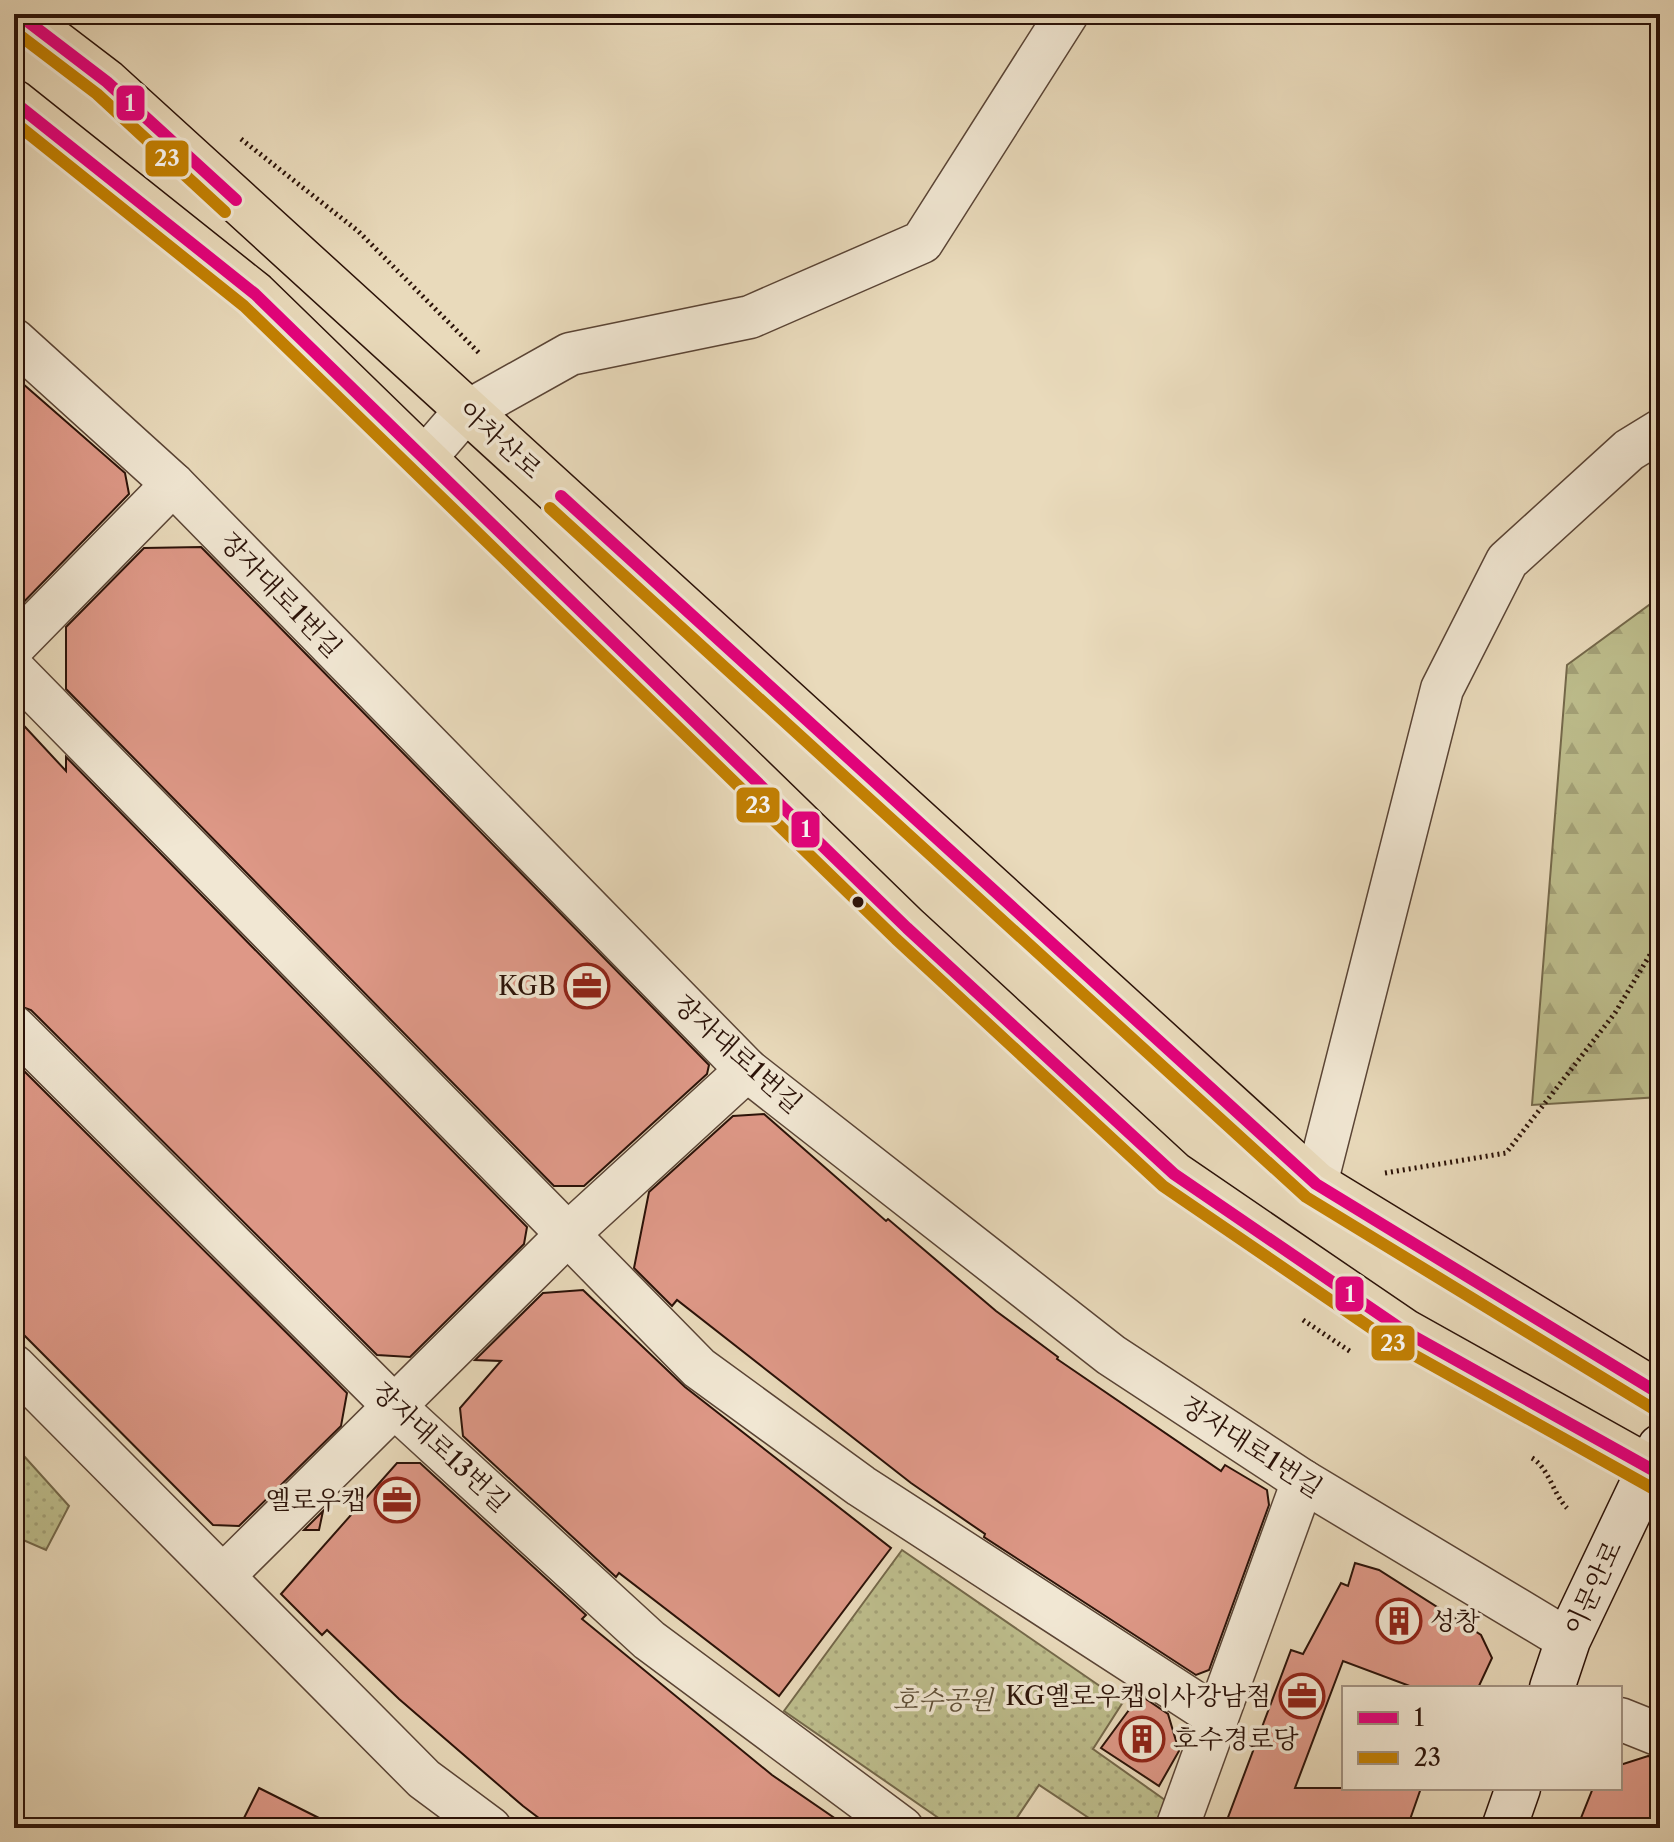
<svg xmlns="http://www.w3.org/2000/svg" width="1674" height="1842" font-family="'Libre Caslon Text','Noto Serif KR',serif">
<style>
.forest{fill:url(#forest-firs);stroke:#74684a;stroke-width:2}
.park{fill:url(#park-dots);stroke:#74684a;stroke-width:2}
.building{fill:#de9887;stroke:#2b1208;stroke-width:2}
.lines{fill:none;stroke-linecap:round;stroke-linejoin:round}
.street-casing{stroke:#5a4435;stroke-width:45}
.secondary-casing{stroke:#2b1208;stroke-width:47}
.primary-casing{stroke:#2b1208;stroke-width:47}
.path{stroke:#2b1208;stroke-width:5;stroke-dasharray:2 4;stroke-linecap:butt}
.street{stroke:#f1e7d3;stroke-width:42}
.secondary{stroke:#f1e7d3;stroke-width:44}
.primary{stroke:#e9dabb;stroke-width:44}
.bus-1-casing{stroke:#f1e7d3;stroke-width:18}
.bus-2-casing{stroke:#f1e7d3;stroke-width:18}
.bus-1{stroke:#e5007d;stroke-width:12}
.bus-2{stroke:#c48102;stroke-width:12}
.bus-dot{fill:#2b1208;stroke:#f1e7d3;stroke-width:3}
.labels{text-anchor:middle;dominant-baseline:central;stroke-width:7;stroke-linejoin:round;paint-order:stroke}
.street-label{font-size:26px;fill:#2b1208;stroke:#f1e7d3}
.poi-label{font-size:26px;fill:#2b1208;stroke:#f1e7d3;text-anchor:end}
.park-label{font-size:26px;font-style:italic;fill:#5e4e36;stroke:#f1e7d3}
.line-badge{stroke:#f1e7d3;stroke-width:3}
.badge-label{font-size:22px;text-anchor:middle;font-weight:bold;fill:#fff}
</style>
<defs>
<pattern id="forest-firs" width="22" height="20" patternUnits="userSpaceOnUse" patternTransform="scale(2)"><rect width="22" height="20" fill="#bdbd8c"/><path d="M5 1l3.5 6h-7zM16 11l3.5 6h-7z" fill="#a3a177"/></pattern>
<pattern id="park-dots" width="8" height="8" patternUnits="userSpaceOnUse" patternTransform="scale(2)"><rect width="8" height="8" fill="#bdbd8c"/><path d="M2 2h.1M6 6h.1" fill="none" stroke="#a3a177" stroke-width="1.8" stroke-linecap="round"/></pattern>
</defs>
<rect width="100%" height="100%" fill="#e9dabb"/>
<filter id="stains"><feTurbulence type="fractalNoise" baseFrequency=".0025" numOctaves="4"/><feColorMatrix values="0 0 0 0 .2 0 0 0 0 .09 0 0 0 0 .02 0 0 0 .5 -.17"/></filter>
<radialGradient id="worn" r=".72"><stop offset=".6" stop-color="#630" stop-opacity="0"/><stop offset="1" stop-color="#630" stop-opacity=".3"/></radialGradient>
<!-- forest -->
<path class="forest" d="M 1660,597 L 1660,1097 L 1532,1105 L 1567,665 Z"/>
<!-- park -->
<g class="park">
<path d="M 14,1445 L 69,1506 L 46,1550 L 14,1536 Z"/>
<path d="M 902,1550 L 1123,1702 L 1093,1749 L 1172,1805 L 1161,1828 L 1104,1828 L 1039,1785 L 1010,1828 L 953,1828 L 784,1711 Z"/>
</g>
<!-- building -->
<g class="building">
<path d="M 14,376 L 125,473 L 129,494 L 14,612 Z"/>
<path d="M 201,547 L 709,1065 L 707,1074 L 584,1186 L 554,1186 L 66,689 L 66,627 L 144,548 Z"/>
<path d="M 14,715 L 66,771 L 66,757 L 527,1227 L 524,1244 L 410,1357 L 377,1355 L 31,1010 L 14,1004 Z"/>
<path d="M 14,1061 L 347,1393 L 341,1426 L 239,1526 L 213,1525 L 14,1325 Z"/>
<path d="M 764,1114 L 886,1221 L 888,1219 L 996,1311 L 1058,1357 L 1057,1359 L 1221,1471 L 1225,1465 L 1267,1490 L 1269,1505 L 1209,1670 L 1196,1675 L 984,1537 L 985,1534 L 911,1483 L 677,1300 L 672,1306 L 634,1268 L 649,1192 L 733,1116 Z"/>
<path d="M 583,1290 L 685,1387 L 891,1548 L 779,1696 L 619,1573 L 616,1577 L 463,1436 L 460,1408 L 501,1361 L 475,1360 L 543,1293 Z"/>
<path d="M 397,1463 L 420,1463 L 586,1615 L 582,1619 L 772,1775 L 849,1828 L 552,1828 L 523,1806 L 399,1699 L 327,1630 L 322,1635 L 281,1594 Z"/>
<path d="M 323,1511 L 319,1530 L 304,1530 Z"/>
<path d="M 1355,1563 L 1379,1570 L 1481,1635 L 1492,1658 L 1478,1688 L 1415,1688 L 1343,1661 L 1295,1788 L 1421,1788 L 1407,1828 L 1224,1828 L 1291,1650 L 1303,1654 L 1341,1583 L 1348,1586 Z"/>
<path d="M 1140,1695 L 1168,1714 L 1179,1751 L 1159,1786 L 1101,1748 Z"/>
<path d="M 1648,1756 L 1660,1758 L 1660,1828 L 1577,1828 L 1593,1788 L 1620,1788 L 1620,1765 Z"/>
<path d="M 259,1788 L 339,1828 L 239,1828 Z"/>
</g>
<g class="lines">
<!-- street casing -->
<g class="street-casing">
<g id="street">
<path d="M 14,340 L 173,484 L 747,1070 L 1111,1355 L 1303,1481 L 1568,1640"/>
<path d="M 425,458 L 463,414 L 570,354 L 750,317 L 922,242 L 1067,14"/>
<path d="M 14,646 L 173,484"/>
<path d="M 14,670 L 699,1368 L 861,1486 L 1217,1717"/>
<path d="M 14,1027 L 395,1407 L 649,1640 L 902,1828"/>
<path d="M 1316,1184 L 1442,689 L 1507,561 L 1629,450 L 1660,431"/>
<path d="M 14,1366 L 424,1779 L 490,1828"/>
<path d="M 224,1575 L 569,1233 L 747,1070"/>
<path d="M 1620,1719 L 1660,1735"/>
<path d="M 1177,1828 L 1303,1481"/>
</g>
</g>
<!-- secondary casing -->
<g class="secondary-casing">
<g id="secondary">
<path d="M 1552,1688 L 1568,1640 L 1660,1447"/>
<path d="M 1504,1828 L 1518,1788"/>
</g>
</g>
<!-- primary casing -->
<g class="primary-casing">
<g id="primary">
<path d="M 18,14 L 107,82 L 1316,1184 L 1660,1394"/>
<path d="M 14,102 L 255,294 L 907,928 L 1174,1174 L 1404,1331 L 1660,1474"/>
</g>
</g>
<!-- path -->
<g class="path">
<path d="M 241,139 L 358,231 L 480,354"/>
<path d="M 1385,1173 L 1506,1153 L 1615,1013 L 1660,938"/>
<path d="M 1303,1320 L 1351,1352"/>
<path d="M 1532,1458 C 1549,1468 1553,1494 1567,1508"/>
</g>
<!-- street -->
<use href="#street" class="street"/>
<!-- secondary -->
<use href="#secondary" class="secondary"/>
<!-- primary -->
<use href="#primary" class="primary"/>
<!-- bus-1 casing -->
<g class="bus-1-casing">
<g id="bus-1">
<path d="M 18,14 L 107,82 L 236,200"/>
<path d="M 14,102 L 255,294 L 907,928 L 1174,1174 L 1404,1331 L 1660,1474"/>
<path d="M 561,496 L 1316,1184 L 1660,1394"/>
</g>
</g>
<!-- bus-2 casing -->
<g class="bus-2-casing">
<g id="bus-2">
<path d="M 14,31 L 97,94 L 225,212"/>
<path d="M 14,122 L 244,306 L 896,939 L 1163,1186 L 1396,1345 L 1652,1488"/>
<path d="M 550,508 L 1306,1197 L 1652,1408"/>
</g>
</g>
<!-- bus-1 -->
<use href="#bus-1" class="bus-1"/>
<!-- bus-2 -->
<use href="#bus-2" class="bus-2"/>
</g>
<!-- icons -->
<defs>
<g id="office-ring" transform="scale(2.3)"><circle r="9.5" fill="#f1e7d3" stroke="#8f2418" stroke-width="1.5"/><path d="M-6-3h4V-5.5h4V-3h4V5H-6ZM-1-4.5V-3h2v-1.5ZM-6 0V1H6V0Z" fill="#8f2418"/></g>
<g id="building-ring" transform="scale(2.3)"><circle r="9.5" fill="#f1e7d3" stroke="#8f2418" stroke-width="1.5"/><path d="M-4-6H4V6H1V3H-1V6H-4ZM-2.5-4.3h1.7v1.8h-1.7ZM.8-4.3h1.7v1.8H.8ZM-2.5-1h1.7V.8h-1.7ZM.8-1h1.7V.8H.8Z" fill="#8f2418"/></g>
</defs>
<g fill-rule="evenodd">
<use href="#office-ring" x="587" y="986"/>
<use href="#office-ring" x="397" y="1500"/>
<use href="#building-ring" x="1399" y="1621"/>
<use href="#office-ring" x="1302" y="1696"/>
<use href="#building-ring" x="1142" y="1739"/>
</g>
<!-- markers -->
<circle class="bus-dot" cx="858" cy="902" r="7"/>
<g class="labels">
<!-- street labels -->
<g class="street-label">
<text transform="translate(500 440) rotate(42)">아차산로</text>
<text transform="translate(281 595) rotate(46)">장자대로1번길</text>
<text transform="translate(738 1054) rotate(42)">장자대로1번길</text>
<text transform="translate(441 1447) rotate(43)">장자대로13번길</text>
<text transform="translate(1252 1447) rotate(33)">장자대로1번길</text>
<text transform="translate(1593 1588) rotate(-65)">이문안로</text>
</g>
<!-- poi labels -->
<g class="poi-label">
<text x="556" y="986">KGB</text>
<text x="366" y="1500">옐로우캡</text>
<text x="1430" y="1621" text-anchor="start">성창</text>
<text x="1271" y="1696">KG옐로우캡이사강남점</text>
<text x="1173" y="1739" text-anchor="start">호수경로당</text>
</g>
<!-- park labels -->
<g class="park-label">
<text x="943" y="1700">호수공원</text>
</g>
</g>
<g class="line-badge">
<rect x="115" y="84" width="31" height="38" rx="8" fill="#e5007d"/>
<rect x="144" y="139" width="46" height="39" rx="8" fill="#c48102"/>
<rect x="735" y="786" width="46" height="38" rx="8" fill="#c48102"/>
<rect x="790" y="810" width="31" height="39" rx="8" fill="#e5007d"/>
<rect x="1334" y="1275" width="31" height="38" rx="8" fill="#e5007d"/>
<rect x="1370" y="1324" width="46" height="38" rx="8" fill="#c48102"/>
</g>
<g class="badge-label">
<text x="130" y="111">1</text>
<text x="167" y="166">23</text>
<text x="758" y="813">23</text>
<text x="806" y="837">1</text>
<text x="1350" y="1302">1</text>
<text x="1393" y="1351">23</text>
</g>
<!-- margin -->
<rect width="1674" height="1842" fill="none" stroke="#e9dabb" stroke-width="48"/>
<rect x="16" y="16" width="1642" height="1810" fill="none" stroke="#2b1208" stroke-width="4"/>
<rect x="24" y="24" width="1626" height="1794" fill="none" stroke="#2b1208" stroke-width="2"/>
<!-- legend -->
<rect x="1342" y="1686" width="280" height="104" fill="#f1e7d3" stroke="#a29282" stroke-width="2"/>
<rect x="1358" y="1712" width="40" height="12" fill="#e5007d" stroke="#a29282" stroke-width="2"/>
<text x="1414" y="1726" font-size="24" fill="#2b1208">1</text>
<rect x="1358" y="1752" width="40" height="12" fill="#c48102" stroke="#a29282" stroke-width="2"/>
<text x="1414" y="1766" font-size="24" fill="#2b1208">23</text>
<rect width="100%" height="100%" filter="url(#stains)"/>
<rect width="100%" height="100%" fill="url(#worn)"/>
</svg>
